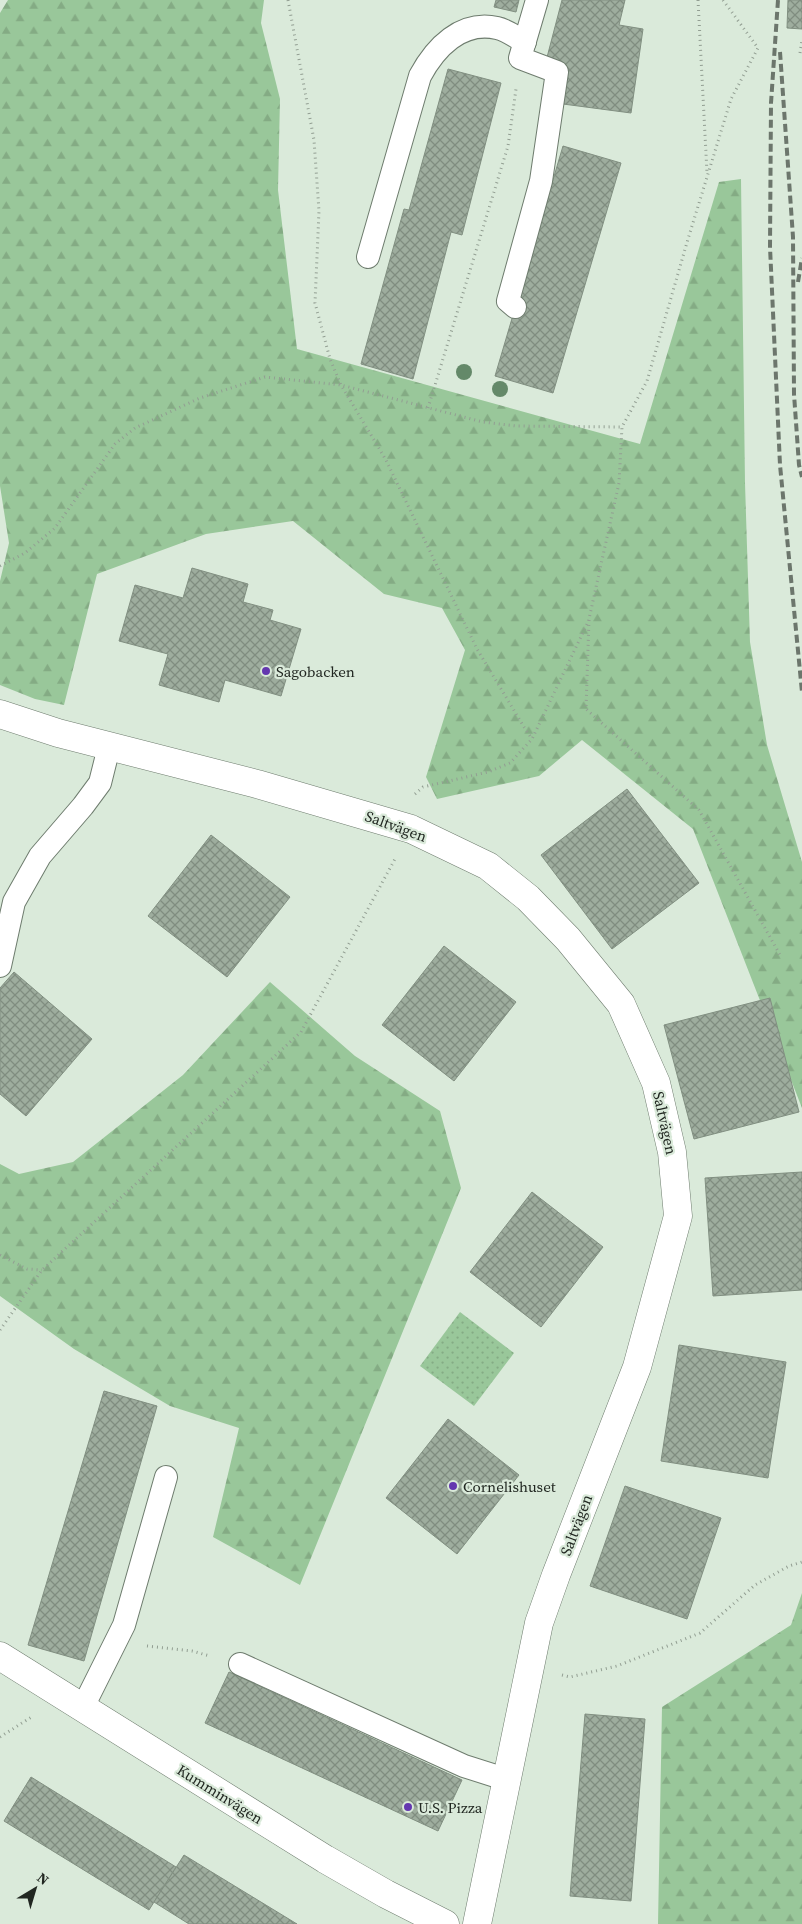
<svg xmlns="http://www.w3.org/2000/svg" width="802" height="1924" font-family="'Source Serif 4',serif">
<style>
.green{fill:url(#green-dots)}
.forest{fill:url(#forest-firs)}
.building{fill:url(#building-cross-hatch);stroke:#818f81}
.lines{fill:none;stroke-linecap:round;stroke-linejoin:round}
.service-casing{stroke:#6e7c6e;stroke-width:24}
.minor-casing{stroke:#6e7c6e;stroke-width:29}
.path{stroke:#929e92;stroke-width:3;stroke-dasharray:1 4;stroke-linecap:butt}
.service{stroke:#fff;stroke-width:22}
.minor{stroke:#fff;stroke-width:28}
.rail{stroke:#6c766c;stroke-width:4;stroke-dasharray:8 4;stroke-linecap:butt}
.tree{fill:#648969}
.poi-dot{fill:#6437af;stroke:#daeada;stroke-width:2}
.labels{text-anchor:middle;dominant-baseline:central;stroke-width:4.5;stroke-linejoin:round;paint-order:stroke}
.poi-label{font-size:15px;fill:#212721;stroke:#daeada;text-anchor:start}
.street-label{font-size:15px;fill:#212721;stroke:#daeada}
</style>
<defs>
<pattern id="green-dots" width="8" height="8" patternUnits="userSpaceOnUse" patternTransform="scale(1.25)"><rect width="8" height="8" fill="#99c79a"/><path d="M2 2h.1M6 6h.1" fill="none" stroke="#84ab84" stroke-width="1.8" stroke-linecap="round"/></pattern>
<pattern id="forest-firs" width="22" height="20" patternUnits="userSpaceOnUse" patternTransform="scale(1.25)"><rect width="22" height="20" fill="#99c79a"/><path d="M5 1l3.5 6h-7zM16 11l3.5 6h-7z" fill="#84ab84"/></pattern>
<pattern id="building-cross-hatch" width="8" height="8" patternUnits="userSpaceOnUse" patternTransform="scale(1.25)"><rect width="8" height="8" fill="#9ead9e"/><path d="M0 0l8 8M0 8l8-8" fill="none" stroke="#808d80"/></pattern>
</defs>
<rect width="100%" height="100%" fill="#daeada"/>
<!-- green -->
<path class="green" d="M 460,1312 L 514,1353 L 474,1406 L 420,1366 Z"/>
<!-- forest -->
<g class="forest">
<path d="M 8,0 L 264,0 L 261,23 L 280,99 L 278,190 L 297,349 L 640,444 L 719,182 L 741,179 L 745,483 L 750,642 L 767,745 L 802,862 L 802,1108 L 693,829 L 582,740 L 539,776 L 437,799 L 426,777 L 465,650 L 442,608 L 384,594 L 293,521 L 206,534 L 97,574 L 64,705 L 35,699 L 0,685 L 0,581 L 9,543 L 0,486 L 0,13 Z"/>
<path d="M 270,982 L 355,1056 L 440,1111 L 461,1188 L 300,1585 L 213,1537 L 239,1428 L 170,1406 L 74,1349 L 0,1296 L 0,1164 L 19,1174 L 73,1162 L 183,1075 Z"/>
<path d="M 802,1593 L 802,1924 L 658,1924 L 662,1707 L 791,1625 Z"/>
</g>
<!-- building -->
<g class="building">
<path d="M 496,0 L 519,0 L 516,12 L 494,7 Z"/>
<path d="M 562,0 L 625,0 L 619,25 L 643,29 L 631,113 L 563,104 L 545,65 Z"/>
<path d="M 788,0 L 802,0 L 802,29 L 787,28 Z"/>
<path d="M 448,69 L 501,83 L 462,235 L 451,232 L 413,379 L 361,364 L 404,209 L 409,210 Z"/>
<path d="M 563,146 L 621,163 L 553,393 L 495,376 Z"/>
<path d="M 192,568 L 248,584 L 243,602 L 273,610 L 270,620 L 301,629 L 281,696 L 225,680 L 219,702 L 159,685 L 168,654 L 119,641 L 135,585 L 183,598 Z"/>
<path d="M 627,789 L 699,883 L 612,949 L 541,855 Z"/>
<path d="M 211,835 L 290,897 L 227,977 L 148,916 Z"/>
<path d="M 444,946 L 516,1002 L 454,1081 L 382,1025 Z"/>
<path d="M 14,972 L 92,1039 L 26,1116 L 0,1094 L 0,988 Z"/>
<path d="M 770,998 L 799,1112 L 694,1139 L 664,1025 Z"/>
<path d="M 802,1172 L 802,1290 L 713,1296 L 705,1178 Z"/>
<path d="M 532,1192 L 603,1247 L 541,1327 L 470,1272 Z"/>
<path d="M 679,1345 L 786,1362 L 768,1478 L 661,1461 Z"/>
<path d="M 104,1391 L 157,1406 L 84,1661 L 28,1645 Z"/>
<path d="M 448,1419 L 519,1475 L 457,1554 L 386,1498 Z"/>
<path d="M 625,1486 L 721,1518 L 687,1619 L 590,1586 Z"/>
<path d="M 229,1672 L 462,1780 L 438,1831 L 205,1723 Z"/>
<path d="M 585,1714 L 645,1719 L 631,1901 L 570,1896 Z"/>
<path d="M 31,1777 L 176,1867 L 149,1910 L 4,1821 Z"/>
<path d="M 184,1855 L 210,1871 L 297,1924 L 189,1924 L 154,1902 Z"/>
</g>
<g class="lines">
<!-- service casing -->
<g class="service-casing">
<g id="service">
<path d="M 368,257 L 420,76 C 435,48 461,20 497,28 C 507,30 517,38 525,42"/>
<path d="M 515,307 L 508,301 L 541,181 L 557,72 L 520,58 L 537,0"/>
<path d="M 0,966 L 14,902 L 40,856 L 83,806 L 100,783 L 109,747"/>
<path d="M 240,1664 L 464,1766 L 508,1780"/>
<path d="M 83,1707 L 124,1625 L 166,1477"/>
</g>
</g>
<!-- minor casing -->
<g class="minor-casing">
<g id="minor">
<path d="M 0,714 L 58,733 L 257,784 L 411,829 L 488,866 L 528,898 L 568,939 L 621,1004 L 656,1083 L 672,1152 L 678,1216 L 637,1367 L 556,1575 L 539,1623 L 477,1924"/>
<path d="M 0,1656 L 325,1859 L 386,1894 L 445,1924"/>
</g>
</g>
<!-- path -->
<g class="path">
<path d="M 288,0 L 314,140 L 319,211 L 315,303 L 330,359 L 341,385 L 386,460 L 477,649 L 524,727 L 532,739"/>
<path d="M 698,0 L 707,173"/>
<path d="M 723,0 L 758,48 L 731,99 L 688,239 L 647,381 L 622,427 L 619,483 L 589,619 L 586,709 L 699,810 L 780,955"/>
<path d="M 800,53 L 802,40"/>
<path d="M 428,408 L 508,146 L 516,89"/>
<path d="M 0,566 L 25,553 L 55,528 L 115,444 L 135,428 L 200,398 L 265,377 L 341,385 L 483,422 L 516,426 L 622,427"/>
<path d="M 415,794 L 423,787 L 488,772 L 510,763 L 532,739 L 589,620"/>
<path d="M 0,1255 L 27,1269 L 42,1270"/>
<path d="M 0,1330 L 42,1270 L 301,1032 L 395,859"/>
<path d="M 147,1646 L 192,1651 L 210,1656"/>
<path d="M 562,1675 L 570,1677 L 617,1666 L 700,1633 L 755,1585 L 789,1566 L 802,1562"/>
<path d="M 0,1737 L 33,1716"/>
</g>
<!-- service -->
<use href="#service" class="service"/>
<!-- minor -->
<use href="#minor" class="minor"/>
<!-- rail -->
<g class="rail">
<path d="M 778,0 L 771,103 L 770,247 L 780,465 L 802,692"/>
<path d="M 780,52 L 793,237 L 794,394 L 799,465 L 802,477"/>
<path d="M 798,282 L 802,258"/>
</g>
</g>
<!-- trees -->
<g class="tree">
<circle cx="464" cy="372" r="8"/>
<circle cx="500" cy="389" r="8"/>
</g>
<!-- markers -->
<g class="poi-dot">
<circle cx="266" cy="671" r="5"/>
<circle cx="453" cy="1486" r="5"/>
<circle cx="408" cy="1807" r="5"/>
</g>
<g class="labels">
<!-- poi labels -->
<g class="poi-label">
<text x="276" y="671">Sagobacken</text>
<text x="463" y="1486">Cornelishuset</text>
<text x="418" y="1807">U.S. Pizza</text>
</g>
<!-- street labels -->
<g class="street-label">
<text transform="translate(396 826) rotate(20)">Saltvägen</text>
<text transform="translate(665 1123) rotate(78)">Saltvägen</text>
<text transform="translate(576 1525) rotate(-69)">Saltvägen</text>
<text transform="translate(220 1794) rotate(32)">Kumminvägen</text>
</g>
</g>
<!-- north arrow -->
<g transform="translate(35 1889) rotate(38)" stroke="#daeada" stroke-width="4" paint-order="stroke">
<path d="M0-4L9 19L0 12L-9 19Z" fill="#212721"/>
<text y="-8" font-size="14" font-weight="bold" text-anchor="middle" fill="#212721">N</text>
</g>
</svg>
